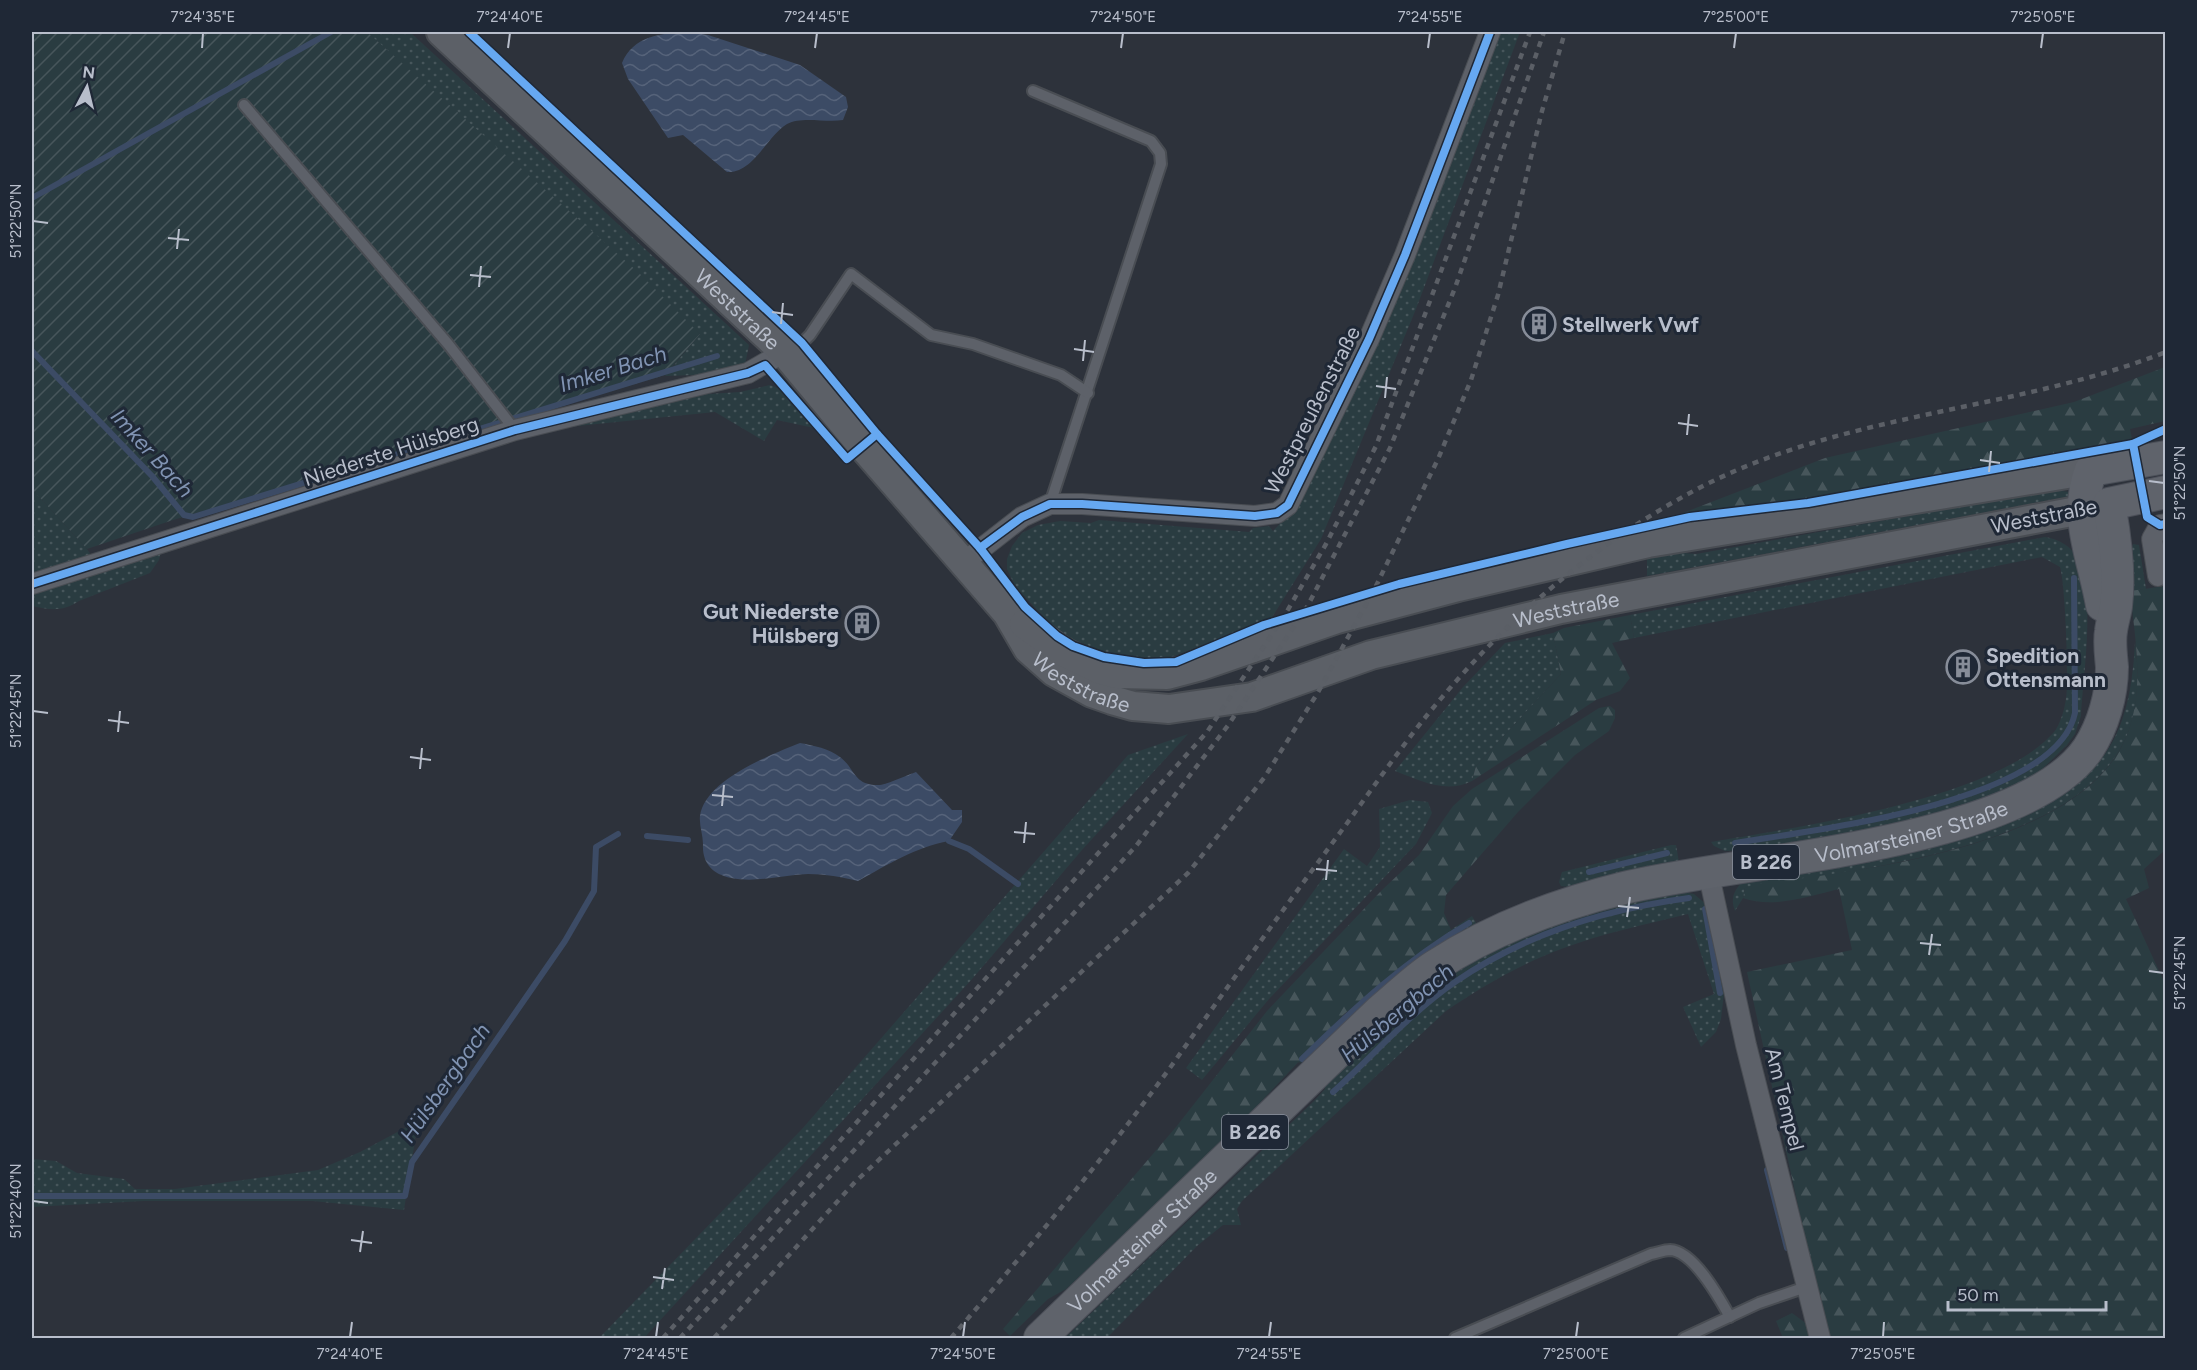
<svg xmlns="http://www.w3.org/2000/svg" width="2197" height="1370" font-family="Figtree,sans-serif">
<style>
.grass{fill:url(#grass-dots)}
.forest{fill:url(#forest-firs)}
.garden{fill:url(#garden-furrows)}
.water{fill:url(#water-waves)}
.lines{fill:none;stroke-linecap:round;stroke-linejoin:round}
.stream{stroke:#3c4b65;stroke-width:6}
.lane-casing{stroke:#494d53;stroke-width:14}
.street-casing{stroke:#494d53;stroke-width:22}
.secondary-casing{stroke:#494d53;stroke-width:32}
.primary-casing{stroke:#4b4f58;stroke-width:34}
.lane{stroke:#5d6169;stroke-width:10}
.street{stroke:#5d6169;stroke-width:20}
.secondary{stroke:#5c6067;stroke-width:28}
.primary{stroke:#5f636b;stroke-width:32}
.rail{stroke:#5b5f66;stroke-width:4.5;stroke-dasharray:6 6;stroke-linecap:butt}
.cycleway-casing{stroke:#1f2836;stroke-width:11}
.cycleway{stroke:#66a8f1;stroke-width:8}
.ticks{fill:none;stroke:#b8becb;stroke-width:2}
.labels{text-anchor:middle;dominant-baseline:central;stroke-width:6;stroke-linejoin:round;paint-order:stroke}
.shield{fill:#1f2836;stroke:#8a919e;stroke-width:1.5}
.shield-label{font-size:20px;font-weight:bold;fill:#b8becb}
.street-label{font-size:21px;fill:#b8becb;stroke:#1f2836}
.poi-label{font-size:21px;font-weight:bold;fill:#b8becb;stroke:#1f2836;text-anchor:start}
.water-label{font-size:22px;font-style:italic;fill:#8093b2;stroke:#1f2836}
.neatline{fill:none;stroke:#b8becb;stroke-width:2}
.ticks-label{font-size:15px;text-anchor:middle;fill:#b8becb}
</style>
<defs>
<pattern id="grass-dots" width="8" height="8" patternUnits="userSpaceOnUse" patternTransform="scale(1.5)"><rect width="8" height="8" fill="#2a3c41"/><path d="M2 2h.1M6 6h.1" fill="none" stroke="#47565b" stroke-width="1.8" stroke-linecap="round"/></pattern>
<pattern id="forest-firs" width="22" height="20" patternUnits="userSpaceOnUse" patternTransform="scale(1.5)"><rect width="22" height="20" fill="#2a3c41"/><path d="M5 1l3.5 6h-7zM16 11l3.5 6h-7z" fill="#47565b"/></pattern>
<pattern id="garden-furrows" width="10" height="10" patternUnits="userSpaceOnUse" patternTransform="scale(1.5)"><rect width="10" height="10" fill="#2a3c41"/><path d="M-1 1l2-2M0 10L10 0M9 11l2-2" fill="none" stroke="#47565b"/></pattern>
<pattern id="water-waves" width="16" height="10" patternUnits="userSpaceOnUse" patternTransform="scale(1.5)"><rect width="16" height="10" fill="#3c4b65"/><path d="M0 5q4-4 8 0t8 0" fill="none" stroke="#56637a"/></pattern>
</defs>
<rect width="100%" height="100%" fill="#2d323b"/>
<!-- grass -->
<g class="grass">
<path d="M 367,32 L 410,32 L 749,345 L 745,365 L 696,375 L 665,376 L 700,334 Z"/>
<path d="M 1497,32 L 1520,32 L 1416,309 L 1321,539 L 1271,619 L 1169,658 L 1132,658 L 1104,652 L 1074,640 L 1051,625 L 1015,586 L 1007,569 L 1007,559 L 1012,546 L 1022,533 L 1038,525 L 1060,521 L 1091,523 L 1099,520 L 1249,532 L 1253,528 L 1269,526 L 1273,531 L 1289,514 Z"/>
<path d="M 770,385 L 780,389 L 814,428 L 777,420 L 764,441 L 715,412 L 548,429 L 693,395 L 740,392 Z"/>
<path d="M 32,489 L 87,549 L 91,555 L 32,574 Z"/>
<path d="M 2054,490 L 2070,492 L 2071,496 L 1647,576 L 1647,556 L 1671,552 L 1696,554 Z"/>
<path d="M 2045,537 C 2059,539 2071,546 2078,559 C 2096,595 2083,675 2081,716 L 2075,734 L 2067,745 L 2030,781 L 1941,814 L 1844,835 L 1749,850 L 1725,851 L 1714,846 L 1711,842 C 1798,827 1996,799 2054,732 C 2060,725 2065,708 2066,698 C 2069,683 2065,581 2060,567 L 2042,557 L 1634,638 L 1630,615 Z"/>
<path d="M 2133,544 L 2139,545 L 2146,589 L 2130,591 L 2129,558 Z"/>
<path d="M 162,547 L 159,560 L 150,573 L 79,601 C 63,612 50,610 32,606 L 32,588 Z"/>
<path d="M 1553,633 L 1561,674 L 1476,766 L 1472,781 C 1446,794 1421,781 1395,771 L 1463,687 L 1505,643 Z"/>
<path d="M 2135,641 C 2139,672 2139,706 2127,735 C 2080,850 1852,870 1745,888 L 1743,898 L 1735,911 C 1730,898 1734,890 1744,880 L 1988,829 C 2091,790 2130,755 2135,641 Z"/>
<path d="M 1188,734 L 1082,850 L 973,978 L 644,1338 L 599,1338 L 802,1129 L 1128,755 Z"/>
<path d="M 1410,800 L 1428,802 L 1432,813 L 1416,844 L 1269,999 L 1202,1080 L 1186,1068 L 1344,849 L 1367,866 L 1380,847 L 1379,809 Z"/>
<path d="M 1671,845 L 1676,845 L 1679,862 L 1569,887 L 1561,886 L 1559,882 L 1562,872 Z"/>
<path d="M 1682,892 L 1694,894 L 1708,906 L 1724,993 L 1721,1019 L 1716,1032 L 1701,1047 L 1683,1007 L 1714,994 L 1688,914 C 1647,924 1604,933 1564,948 C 1522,963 1483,986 1446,1011 L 1242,1201 L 1237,1209 L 1241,1225 L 1223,1225 L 1197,1246 L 1107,1338 L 1065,1338 L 1314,1101 L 1325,1089 L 1324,1084 L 1422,996 L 1458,969 L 1491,950 L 1572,915 Z"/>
<path d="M 1472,916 L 1476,923 L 1471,929 L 1304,1063 L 1296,1062 C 1350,1008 1408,957 1472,916 Z"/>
<path d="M 418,1121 L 404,1210 L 312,1201 L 144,1201 L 32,1207 L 32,1159 L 56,1161 L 77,1173 L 124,1179 L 135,1189 L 175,1189 L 318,1170 L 360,1152 Z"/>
</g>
<!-- forest -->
<g class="forest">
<path d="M 2165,367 L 2165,421 L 2130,429 L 2132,439 L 1941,476 L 1806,499 L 1741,506 L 1657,523 L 1825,458 L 2074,402 Z"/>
<path d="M 2165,586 L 2165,850 L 2144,869 L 2149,888 L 2126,899 L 2165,984 L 2165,1338 L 1827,1338 L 1747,972 L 1852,950 L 1839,889 C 1810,896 1773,909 1743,898 L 1745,888 L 1757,884 C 1861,871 2083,847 2127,735 C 2145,688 2135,639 2130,591 Z"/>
<path d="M 1630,615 L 1634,638 L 1612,643 L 1630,678 L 1620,691 L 1596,700 L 1472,781 L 1476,766 L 1561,674 L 1553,633 L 1564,628 Z"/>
<path d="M 1610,706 L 1615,710 L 1615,718 L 1609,731 L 1575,755 L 1518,812 L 1446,895 L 1444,913 L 1451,930 L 1344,1014 L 1253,1110 L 1151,1210 L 1066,1289 L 1048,1299 L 1010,1336 L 1003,1329 L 1176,1127 L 1267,1011 L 1381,891 L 1419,855 L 1453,806 L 1472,789 L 1599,708 Z"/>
<path d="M 1792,1313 L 1811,1327 L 1814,1338 L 1783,1338 L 1776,1321 Z"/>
</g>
<!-- garden -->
<path class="garden" d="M 32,32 L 367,32 L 638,272 L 700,334 L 665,375 L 173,520 L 87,549 L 32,489 Z"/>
<!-- water -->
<g class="water">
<path d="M 688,32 L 708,35 L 800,65 L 846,97 L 848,107 L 843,120 C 826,123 802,116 787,124 C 767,136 753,174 727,172 L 683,135 L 668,138 L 628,79 L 622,63 C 633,36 661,33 688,32 Z"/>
<path d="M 800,743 C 815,746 828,748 840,757 C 856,769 853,786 880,785 C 888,784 907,775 916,772 L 952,810 L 962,810 L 962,822 L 949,841 C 916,847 887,865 858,881 C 841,877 826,874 808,874 C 783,875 757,883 731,878 C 712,874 702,863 703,844 C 703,835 699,825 700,816 C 705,780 770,755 800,743 Z"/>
</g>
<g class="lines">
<!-- stream -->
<g class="stream">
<path d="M 32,198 L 331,32"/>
<path d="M 32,351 L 152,476 L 184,515 L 193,517 L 717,356"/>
<path d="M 647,836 L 688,840"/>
<path d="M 949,841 L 969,849 L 1018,884"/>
<path d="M 1735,843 C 1813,830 2056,803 2075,713 L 2074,578"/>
<path d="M 1589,872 L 1667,853"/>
<path d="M 1705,909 L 1720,993"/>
<path d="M 1302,1059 C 1353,1009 1407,959 1469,923"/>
<path d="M 1333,1092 C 1373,1056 1411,1012 1455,982 C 1525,934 1606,909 1689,898"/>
<path d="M 1767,1170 L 1787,1248"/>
<path d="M 32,1196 L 405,1196 L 412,1162 L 565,941 L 594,891 L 596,847 L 618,834"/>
</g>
<!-- lane casing -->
<g class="lane-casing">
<g id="lane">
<path d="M 1033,91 L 1151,141 L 1160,153 L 1161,164 L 1050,504"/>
<path d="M 244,105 L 448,344 L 515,430"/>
<path d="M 784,352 L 802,343 L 810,335 L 851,274 L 931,335 L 973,344 L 1061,375 L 1088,393"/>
<path d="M 1455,1338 L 1651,1254 C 1657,1253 1664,1250 1670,1250 C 1694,1251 1720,1299 1730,1317"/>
<path d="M 1684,1338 L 1759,1303 L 1806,1287"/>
</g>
</g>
<!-- street casing -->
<g class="street-casing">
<g id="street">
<path d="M 963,563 L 1022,517 L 1050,504 L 1082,504 L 1255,516 L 1277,513 L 1288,505 L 1369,339 L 1405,255 L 1490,32"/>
<path d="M 2158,576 L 2152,539 L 2160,525 L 2166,524"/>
<path d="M 32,584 L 515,430 L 748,373 L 784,352"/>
<path d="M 1708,871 L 1746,1045 L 1820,1338"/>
</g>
</g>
<!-- secondary casing -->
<g class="secondary-casing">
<g id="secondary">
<path id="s1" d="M 441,32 L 784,352 L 863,447 L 1007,613 L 1028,649 L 1054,672 L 1092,693 L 1112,700 L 1133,706 L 1169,709 L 1252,697 L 1371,655 L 1561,609 L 2082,510"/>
<path d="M 1024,624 L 1063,652 L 1098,669 L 1116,674 L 1167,675 L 1201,666 L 1337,619 L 1458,587 L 1648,543 L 2091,470"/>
</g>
</g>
<!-- primary casing -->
<g class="primary-casing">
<g id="primary">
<path d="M 2102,605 C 2094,558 2073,517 2091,470 L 2166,457"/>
<path id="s2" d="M 1040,1338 L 1380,1011 C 1398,996 1416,978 1435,966 C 1492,929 1559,904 1624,888 C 1737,860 2021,846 2088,749 C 2103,726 2112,695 2112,667 C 2111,655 2109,642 2111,631 C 2112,622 2115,614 2116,606 C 2120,573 2115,536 2109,504 L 2166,492"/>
</g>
</g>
<!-- lane -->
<use href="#lane" class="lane"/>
<!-- street -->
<use href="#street" class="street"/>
<!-- secondary -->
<use href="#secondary" class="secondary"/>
<!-- primary -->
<use href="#primary" class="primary"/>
<!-- rail -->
<g class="rail">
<path d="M 663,1338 L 1207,732 L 1286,613 L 1326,544 L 1376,446 L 1530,32"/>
<path d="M 680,1338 L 1136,846 L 1229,724 L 1307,607 L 1390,448 L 1455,288 L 1544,32"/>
<path d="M 714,1338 L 855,1182 L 1188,873 L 1264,778 L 1317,694 L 1376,586 L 1438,459 L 1471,380 L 1498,295 L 1542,111 L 1565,32"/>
<path d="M 951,1338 C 1027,1250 1103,1160 1172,1065 C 1229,985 1286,905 1345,826 C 1372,789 1399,750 1428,714 C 1505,620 1595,542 1703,486 C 1848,412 2015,411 2166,352"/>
</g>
<!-- cycleway casing -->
<g class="cycleway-casing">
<g id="cycleway">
<path d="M 469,32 L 802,343 L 877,434 L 980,548 L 1025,607 L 1057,636 L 1073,646 L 1104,657 L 1144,663 L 1176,662 L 1264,625 L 1399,584 L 1567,544 L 1690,517 L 1808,503 L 2133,444 L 2166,429"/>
<path d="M 2133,444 L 2147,517 L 2160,525 L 2166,524"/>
<path d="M 980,548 L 1022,517 L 1050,504 L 1082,504 L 1255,516 L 1277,513 L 1288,505 L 1369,339 L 1405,255 L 1490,32"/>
<path d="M 32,584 L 515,430 L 748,373 L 765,365 L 847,459 L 877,434"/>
</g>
</g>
<!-- cycleway -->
<use href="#cycleway" class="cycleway"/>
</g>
<!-- ticks -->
<path class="ticks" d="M 202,48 L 203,33M 508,48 L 510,33M 815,48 L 817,33M 1121,48 L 1123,33M 1428,48 L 1430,33M 1734,48 L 1736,33M 2041,48 L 2043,33M 33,221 L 48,223M 168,238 L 189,240M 177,249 L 179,229M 470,275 L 491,277M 479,287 L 481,266M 772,312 L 793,315M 781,324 L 783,303M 1074,349 L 1094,352M 1083,361 L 1085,340M 1376,386 L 1396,389M 1385,398 L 1387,377M 1678,423 L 1698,426M 1687,435 L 1689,414M 1980,460 L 2000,463M 1989,472 L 1991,451M 2149,481 L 2164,483M 33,711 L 48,713M 108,720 L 129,723M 118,732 L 120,711M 410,757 L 431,760M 420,769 L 422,748M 712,795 L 733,797M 722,806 L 724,785M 1014,832 L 1035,834M 1024,843 L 1026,822M 1316,869 L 1337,871M 1326,880 L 1328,860M 1618,906 L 1639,908M 1627,917 L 1630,897M 1920,943 L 1941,945M 1929,955 L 1932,934M 2149,971 L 2164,973M 33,1201 L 48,1203M 351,1240 L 372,1243M 360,1252 L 363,1231M 653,1277 L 674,1280M 662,1289 L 665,1268M 350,1337 L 352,1322M 656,1337 L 658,1322M 963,1337 L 965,1322M 1269,1337 L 1271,1322M 1576,1337 L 1578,1322M 1883,1337 L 1884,1322"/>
<!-- icons -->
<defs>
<g id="building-ring" transform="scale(1.725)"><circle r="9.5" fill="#1f2836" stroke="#878d99" stroke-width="1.5"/><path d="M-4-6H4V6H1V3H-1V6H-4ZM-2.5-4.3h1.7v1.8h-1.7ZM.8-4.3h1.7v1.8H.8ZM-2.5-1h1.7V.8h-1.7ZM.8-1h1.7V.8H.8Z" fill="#878d99"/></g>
</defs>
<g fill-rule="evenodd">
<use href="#building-ring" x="1539" y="324"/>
<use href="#building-ring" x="862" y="623"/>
<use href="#building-ring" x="1963" y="667"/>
</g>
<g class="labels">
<!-- shield labels -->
<g class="shield">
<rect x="1733" y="845" width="66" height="34" rx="4.5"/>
<rect x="1222" y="1115" width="66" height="34" rx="4.5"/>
</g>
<g class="shield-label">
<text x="1766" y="862">B 226</text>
<text x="1255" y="1132">B 226</text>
</g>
<!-- street labels -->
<g class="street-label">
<text stroke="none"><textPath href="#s1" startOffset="406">Weststraße</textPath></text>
<text transform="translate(1312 410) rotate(-63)">Westpreußenstraße</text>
<text transform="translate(391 451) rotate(-18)">Niederste Hülsberg</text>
<text transform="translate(2044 516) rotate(-11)">Weststraße</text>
<text stroke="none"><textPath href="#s1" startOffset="1422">Weststraße</textPath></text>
<text stroke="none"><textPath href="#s1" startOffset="918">Weststraße</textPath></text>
<text stroke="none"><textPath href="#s2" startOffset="1041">Volmarsteiner Straße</textPath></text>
<text transform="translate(1785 1099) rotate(76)">Am Tempel</text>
<text stroke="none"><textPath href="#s2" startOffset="141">Volmarsteiner Straße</textPath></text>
</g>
<!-- poi labels -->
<g class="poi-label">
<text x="1562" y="324">Stellwerk Vwf</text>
<text x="839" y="611" text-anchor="end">Gut Niederste<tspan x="839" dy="24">Hülsberg</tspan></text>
<text x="1986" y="655">Spedition<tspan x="1986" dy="24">Ottensmann</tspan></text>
</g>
<!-- water labels -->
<g class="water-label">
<text transform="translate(613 369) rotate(-17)">Imker Bach</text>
<text transform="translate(152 453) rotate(48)">Imker Bach</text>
<text transform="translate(1397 1013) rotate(-40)">Hülsbergbach</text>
<text transform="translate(445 1083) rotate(-55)">Hülsbergbach</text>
</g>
</g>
<!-- border -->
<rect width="2197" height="1370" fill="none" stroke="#1f2836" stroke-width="66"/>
<!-- north arrow -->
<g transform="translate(87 87) rotate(7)" stroke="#1f2836" stroke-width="4.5" paint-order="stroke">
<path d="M0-4.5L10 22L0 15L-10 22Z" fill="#b8becb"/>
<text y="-9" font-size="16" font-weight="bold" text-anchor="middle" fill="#b8becb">N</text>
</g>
<!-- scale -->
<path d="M1948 1301v9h158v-9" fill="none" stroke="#b8becb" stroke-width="3"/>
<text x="1957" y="1301" font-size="18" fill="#b8becb" stroke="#1f2836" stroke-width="4.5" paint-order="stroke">50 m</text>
<rect x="33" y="33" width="2131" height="1304" class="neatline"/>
<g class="ticks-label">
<text x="203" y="22">7°24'35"E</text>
<text x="510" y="22">7°24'40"E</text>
<text x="817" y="22">7°24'45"E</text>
<text x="1123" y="22">7°24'50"E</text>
<text x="1430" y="22">7°24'55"E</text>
<text x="1736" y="22">7°25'00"E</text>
<text x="2043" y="22">7°25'05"E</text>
<text transform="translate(16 221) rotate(-90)" y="5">51°22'50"N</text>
<text transform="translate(2180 483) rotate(-90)" y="5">51°22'50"N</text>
<text transform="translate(16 711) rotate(-90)" y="5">51°22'45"N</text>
<text transform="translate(2180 973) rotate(-90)" y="5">51°22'45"N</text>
<text transform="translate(16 1201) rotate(-90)" y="5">51°22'40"N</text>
<text x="350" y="1359">7°24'40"E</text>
<text x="656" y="1359">7°24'45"E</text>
<text x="963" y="1359">7°24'50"E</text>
<text x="1269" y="1359">7°24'55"E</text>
<text x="1576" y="1359">7°25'00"E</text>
<text x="1883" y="1359">7°25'05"E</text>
</g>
</svg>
